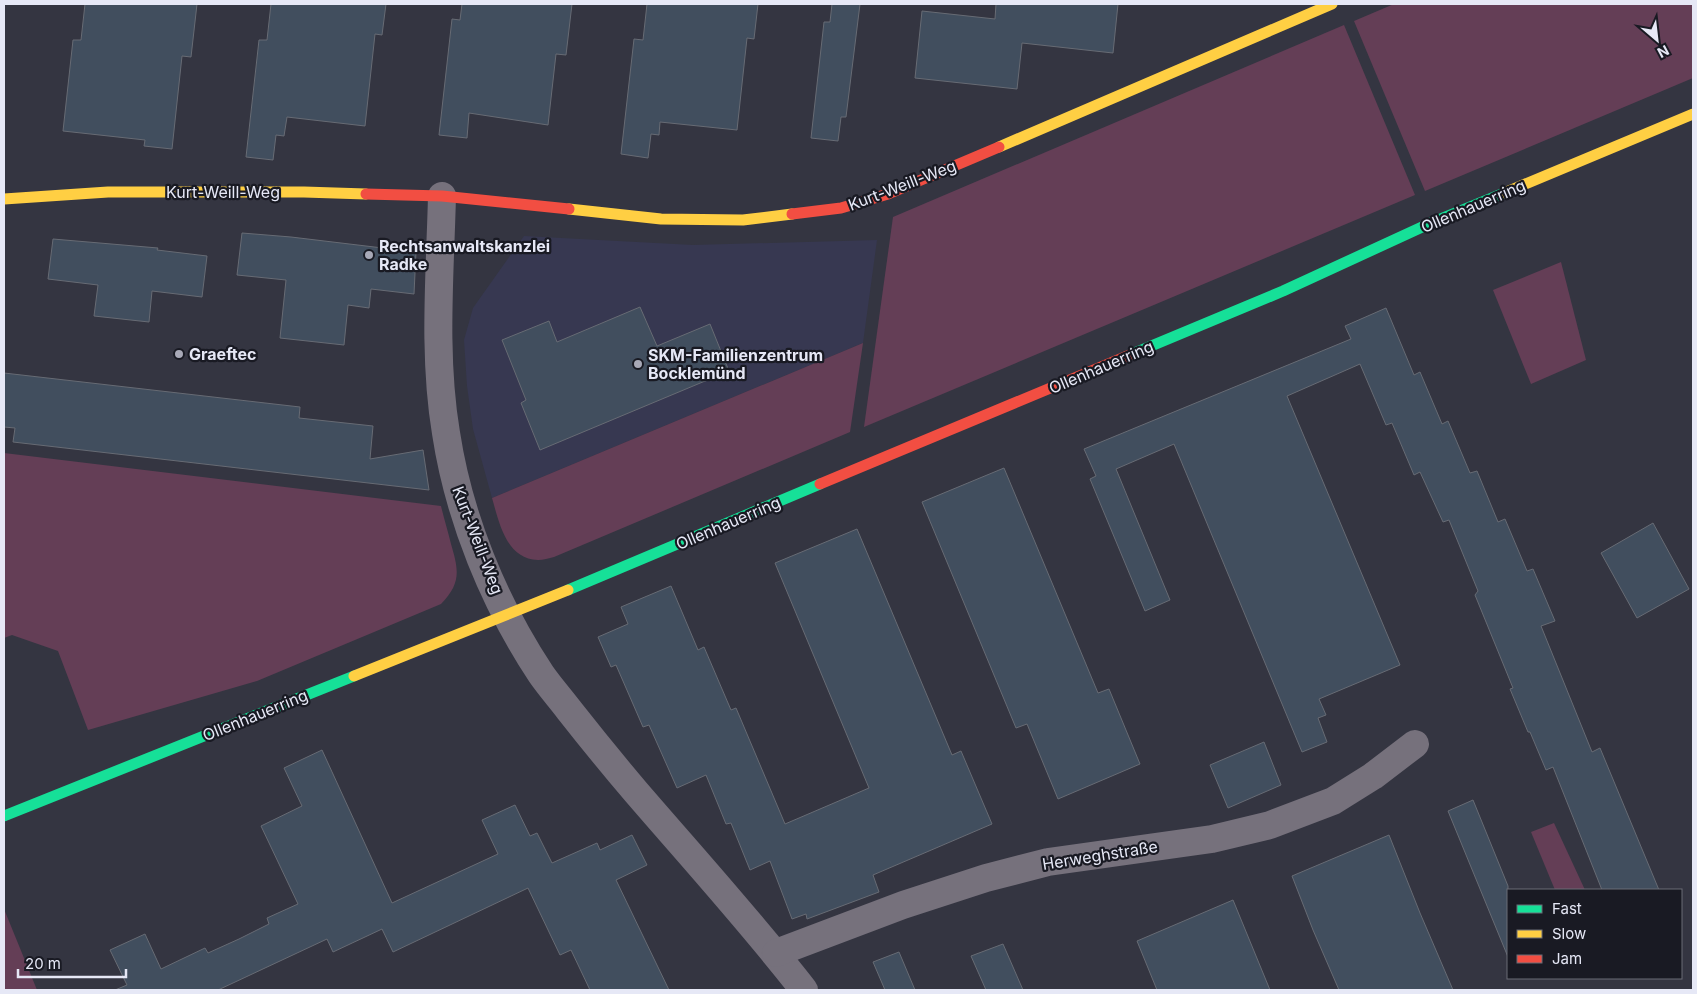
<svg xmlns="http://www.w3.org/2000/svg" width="1697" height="994" font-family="Inter,sans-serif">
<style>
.built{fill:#373851}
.green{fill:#643e56}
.building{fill:#414e5e;stroke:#676b74}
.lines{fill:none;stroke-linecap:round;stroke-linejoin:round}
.street{stroke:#76717c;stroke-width:28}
.fast{stroke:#16e098;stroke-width:11}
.slow{stroke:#ffcf43;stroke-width:11}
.jam{stroke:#f24e42;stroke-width:11}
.poi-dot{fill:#a8a9b7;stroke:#191a23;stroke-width:2}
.labels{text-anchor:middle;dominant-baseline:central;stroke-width:4.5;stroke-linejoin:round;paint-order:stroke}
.street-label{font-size:16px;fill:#e6e8f6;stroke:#191a23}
.poi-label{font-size:16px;font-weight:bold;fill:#e6e8f6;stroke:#191a23;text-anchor:start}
</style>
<rect width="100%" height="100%" fill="#343541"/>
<!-- built -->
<path class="built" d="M 524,236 L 693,245 L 877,240 L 863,343 L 492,498 L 473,429 L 467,386 L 464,340 L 473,308 Z"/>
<!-- green -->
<g class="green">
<path d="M 1394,4 L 1693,4 L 1693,78 L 1425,191 L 1354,21 Z"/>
<path d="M 1344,25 L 1415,195 L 864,427 L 893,217 Z"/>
<path d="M 1561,262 L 1586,360 L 1531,384 L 1493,290 Z"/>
<path d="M 863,343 L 850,432 L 554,557 C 549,558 543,560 538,560 C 506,559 499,522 492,498 Z"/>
<path d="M 4,453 L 441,506 C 444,519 448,531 451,544 C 459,571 461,583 441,604 L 257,681 L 88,730 L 58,651 L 12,635 L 4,638 Z"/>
<path d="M 1554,823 L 1585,890 L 1555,890 L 1531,832 Z"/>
<path d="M 4,909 L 37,990 L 4,990 Z"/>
</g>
<!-- building -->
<g class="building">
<path d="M 85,4 L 197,4 L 191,57 L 182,56 L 172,149 L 144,146 L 145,140 L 63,131 L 73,40 L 81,40 Z"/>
<path d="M 271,4 L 386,4 L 382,35 L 375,34 L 365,126 L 287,117 L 284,136 L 276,135 L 273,160 L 246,157 L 259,40 L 267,40 Z"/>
<path d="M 462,4 L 572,4 L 566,55 L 556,54 L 548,125 L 469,113 L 467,138 L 439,135 L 452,19 L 460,20 Z"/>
<path d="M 647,4 L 758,4 L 754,39 L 747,38 L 737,130 L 660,122 L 659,135 L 651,134 L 648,158 L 621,154 L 634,39 L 643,40 Z"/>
<path d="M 832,4 L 860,4 L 846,117 L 841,117 L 838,141 L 811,138 L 824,22 L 830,22 Z"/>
<path d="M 996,4 L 1118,4 L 1113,53 L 1022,43 L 1017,89 L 915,78 L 922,11 L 995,19 Z"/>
<path d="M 242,233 L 291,237 L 416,252 L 414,294 L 371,289 L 369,308 L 348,305 L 344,345 L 280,338 L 286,280 L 237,275 Z"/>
<path d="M 53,239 L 158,248 L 157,250 L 207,256 L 202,297 L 152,291 L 149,322 L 94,316 L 98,285 L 48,279 Z"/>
<path d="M 640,307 L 657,346 L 710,324 L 729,371 L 540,450 L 521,403 L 526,400 L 502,340 L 549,321 L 557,342 Z"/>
<path d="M 1386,308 L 1414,375 L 1420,372 L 1442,424 L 1448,421 L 1470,473 L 1477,471 L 1498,522 L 1505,519 L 1527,571 L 1533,569 L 1555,621 L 1541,626 L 1592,752 L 1600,748 L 1659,890 L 1602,890 L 1553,767 L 1546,770 L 1530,732 L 1528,732 L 1510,689 L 1513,688 L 1475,595 L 1478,591 L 1449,520 L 1443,522 L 1420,472 L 1414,475 L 1392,423 L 1386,425 L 1360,364 L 1287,396 L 1400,665 L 1319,699 L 1326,715 L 1318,718 L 1327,742 L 1302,752 L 1174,444 L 1116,469 L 1170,600 L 1145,611 L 1090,479 L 1096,476 L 1084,449 L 1351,339 L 1345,326 Z"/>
<path d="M 4,373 L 300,407 L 299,418 L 373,426 L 370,459 L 423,450 L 429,490 L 13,442 L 15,428 L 4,427 Z"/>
<path d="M 1004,468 L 1098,693 L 1109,689 L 1140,764 L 1058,799 L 1027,724 L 1016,728 L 922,502 Z"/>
<path d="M 1653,523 L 1689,589 L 1637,618 L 1601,553 Z"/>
<path d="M 857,529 L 952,755 L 961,751 L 992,824 L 873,875 L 879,892 L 807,919 L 806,914 L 792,919 L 770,861 L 750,870 L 731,823 L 726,824 L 706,775 L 677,788 L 649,725 L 643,727 L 616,665 L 611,667 L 598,637 L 628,624 L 621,607 L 671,586 L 698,650 L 704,647 L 731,710 L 736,708 L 785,824 L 869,788 L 775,563 Z"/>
<path d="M 1264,742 L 1281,785 L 1228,808 L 1210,765 Z"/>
<path d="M 322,750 L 392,903 L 498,854 L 482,820 L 515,805 L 530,836 L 537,833 L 552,863 L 597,843 L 600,850 L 632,835 L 647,865 L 616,880 L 669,990 L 590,990 L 571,950 L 560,955 L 528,888 L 393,952 L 382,929 L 333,952 L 327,939 L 218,990 L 115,990 L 127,985 L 110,950 L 145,934 L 161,969 L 205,948 L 208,953 L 239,939 L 269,924 L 267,918 L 298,904 L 261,826 L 302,806 L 284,768 Z"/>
<path d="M 1473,800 L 1508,886 L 1508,957 L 1448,811 Z"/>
<path d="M 1389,835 L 1420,913 L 1453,990 L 1339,990 L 1313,930 L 1292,876 Z"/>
<path d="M 1233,900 L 1270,990 L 1157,990 L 1137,941 Z"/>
<path d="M 1003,944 L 1023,990 L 986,990 L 971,956 Z"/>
<path d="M 899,952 L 915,990 L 885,990 L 873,962 Z"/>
</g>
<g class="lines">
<!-- street -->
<g class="street">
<path d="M 442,196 C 440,275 433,355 446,433 C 459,518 494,603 541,674 C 550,687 560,698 569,710 C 591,738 613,765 636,792 C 692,857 751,922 804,990"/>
<path d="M 776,953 L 903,905 L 986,878 L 1048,862 L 1212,839 L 1270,825 L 1333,801 L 1373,776 L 1415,744"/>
</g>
<!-- fast -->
<g class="fast">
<path d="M 1132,354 L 1283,291 L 1433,222 L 1504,193"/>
<path d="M 568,590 L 820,484"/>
<path d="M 4,816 L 354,676"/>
</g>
<!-- slow -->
<g class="slow">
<path d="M 999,147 L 1332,4"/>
<path d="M 1504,193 L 1693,114"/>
<path d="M 4,199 L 108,192 L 304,192 L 366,194"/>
<path d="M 569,209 L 661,219 L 743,220 L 792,214"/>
<path d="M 354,676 L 568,590"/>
</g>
<!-- jam -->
<g class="jam">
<path d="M 366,194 L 442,196 L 569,209"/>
<path d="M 792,214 L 841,208 L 888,194 L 999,147"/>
<path d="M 820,484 L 1132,354"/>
</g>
</g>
<!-- markers -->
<g class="poi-dot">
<circle cx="369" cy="255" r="5"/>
<circle cx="179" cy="354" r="5"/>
<circle cx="638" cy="364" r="5"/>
</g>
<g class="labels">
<!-- street labels -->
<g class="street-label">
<text transform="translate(902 185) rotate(-21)">Kurt-Weill-Weg</text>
<text x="223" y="192">Kurt-Weill-Weg</text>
<text transform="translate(1473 206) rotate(-23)">Ollenhauerring</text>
<text transform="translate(1101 367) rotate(-23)">Ollenhauerring</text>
<text transform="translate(728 523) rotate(-23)">Ollenhauerring</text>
<text transform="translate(478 540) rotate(69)">Kurt-Weill-Weg</text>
<text transform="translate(255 715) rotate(-22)">Ollenhauerring</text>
<text transform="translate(1100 855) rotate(-9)">Herweghstraße</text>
</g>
<!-- poi labels -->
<g class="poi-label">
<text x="379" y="246">Rechtsanwaltskanzlei<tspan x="379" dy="18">Radke</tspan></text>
<text x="189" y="354">Graeftec</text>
<text x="648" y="355">SKM-Familienzentrum<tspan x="648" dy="18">Bocklemünd</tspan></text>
</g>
</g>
<!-- border -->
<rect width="1697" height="994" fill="none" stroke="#e6e8f6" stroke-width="10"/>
<!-- legend -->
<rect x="1507" y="889" width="175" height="90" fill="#191a23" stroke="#6b6c77"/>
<rect x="1517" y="905" width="25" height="8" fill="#16e098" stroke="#6b6c77"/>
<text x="1552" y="914" font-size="15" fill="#e6e8f6">Fast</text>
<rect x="1517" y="930" width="25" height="8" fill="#ffcf43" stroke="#6b6c77"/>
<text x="1552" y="939" font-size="15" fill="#e6e8f6">Slow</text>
<rect x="1517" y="955" width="25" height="8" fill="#f24e42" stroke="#6b6c77"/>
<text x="1552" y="964" font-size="15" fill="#e6e8f6">Jam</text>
<!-- north arrow -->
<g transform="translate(1657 40) rotate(152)" stroke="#191a23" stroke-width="4" paint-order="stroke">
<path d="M0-4L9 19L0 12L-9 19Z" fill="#e6e8f6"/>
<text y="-8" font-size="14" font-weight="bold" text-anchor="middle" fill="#e6e8f6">N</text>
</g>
<!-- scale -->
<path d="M18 969v8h108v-8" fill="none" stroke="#e6e8f6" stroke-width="2.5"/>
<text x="25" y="969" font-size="15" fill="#e6e8f6" stroke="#191a23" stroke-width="4" paint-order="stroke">20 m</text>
</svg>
